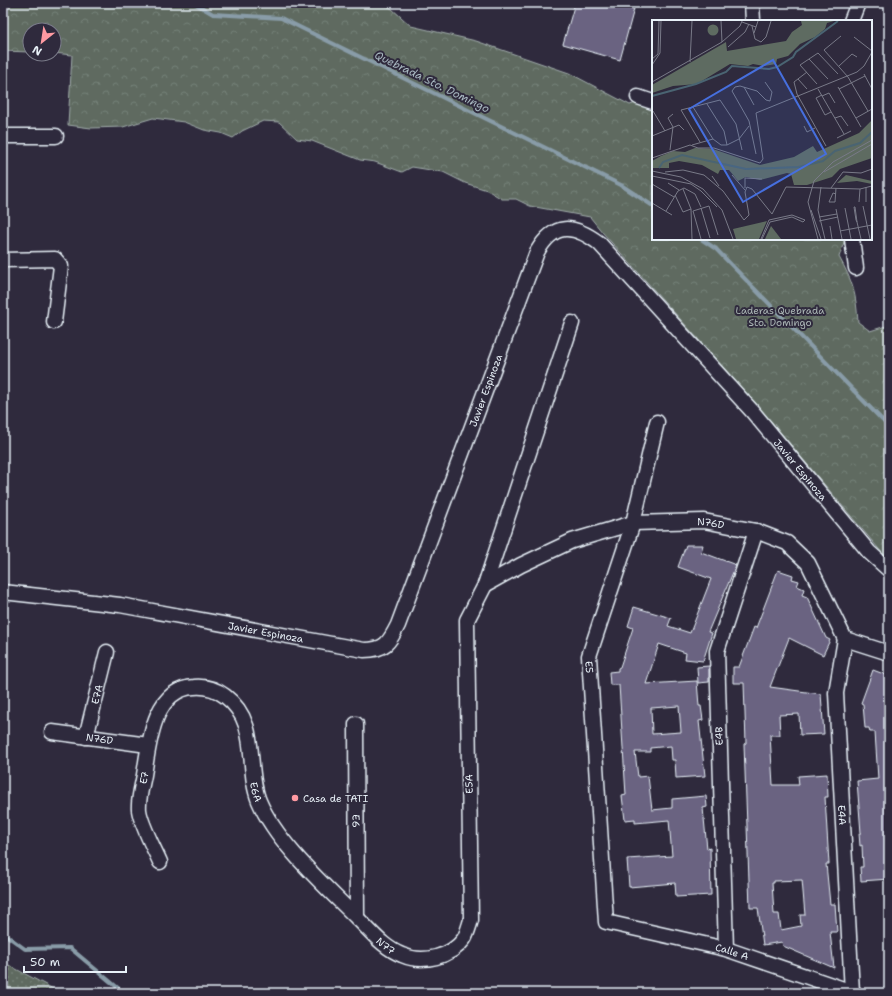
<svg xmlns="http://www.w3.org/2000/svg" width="892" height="996" font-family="'Shantell Sans',sans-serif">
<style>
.grass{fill:url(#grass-dots);stroke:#a3aeac}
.forest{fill:url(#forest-crowns);stroke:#a3aeac}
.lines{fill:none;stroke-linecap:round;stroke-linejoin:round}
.stream{stroke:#899ca8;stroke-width:4}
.building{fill:#6a6381;stroke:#e8f1f8;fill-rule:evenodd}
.minor-casing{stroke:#e8f1f8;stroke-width:17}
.minor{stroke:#2f2a3d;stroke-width:14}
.poi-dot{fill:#ff9aa2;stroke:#2f2a3d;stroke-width:1.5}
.labels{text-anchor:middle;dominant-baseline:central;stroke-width:4;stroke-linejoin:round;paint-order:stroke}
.park-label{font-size:10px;fill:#aab5b4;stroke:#2f2a3d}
.street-label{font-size:10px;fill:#e8f1f8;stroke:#2f2a3d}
.poi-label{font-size:10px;fill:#e8f1f8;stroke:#2f2a3d;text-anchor:start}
.water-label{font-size:11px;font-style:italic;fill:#a9b9c2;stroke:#2f2a3d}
.inset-river{fill:none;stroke:#4a6472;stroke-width:2}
.inset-road{fill:none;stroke:#797a88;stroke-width:1}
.view{fill:#466fde;fill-opacity:0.15;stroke:#466fde;stroke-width:2}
.inset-edge{fill:none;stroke:#e8f1f8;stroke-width:2}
</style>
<defs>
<pattern id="grass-dots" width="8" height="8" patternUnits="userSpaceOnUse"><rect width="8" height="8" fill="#5e6b61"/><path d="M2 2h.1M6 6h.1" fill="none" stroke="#758178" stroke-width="1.8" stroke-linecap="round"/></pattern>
<pattern id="forest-crowns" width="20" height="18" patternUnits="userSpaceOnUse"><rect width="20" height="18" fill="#5e6b61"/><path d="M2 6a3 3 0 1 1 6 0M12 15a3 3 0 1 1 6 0" fill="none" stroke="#758178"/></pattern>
</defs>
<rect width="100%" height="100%" fill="#2f2a3d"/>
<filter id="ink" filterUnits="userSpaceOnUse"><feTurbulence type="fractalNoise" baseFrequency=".025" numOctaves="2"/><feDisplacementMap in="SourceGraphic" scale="8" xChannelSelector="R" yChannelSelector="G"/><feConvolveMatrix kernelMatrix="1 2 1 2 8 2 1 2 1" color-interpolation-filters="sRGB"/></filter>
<g filter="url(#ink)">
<!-- grass -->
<path class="grass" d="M 3,962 L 55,990 L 78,993 L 3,993 Z"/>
<!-- forest -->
<path class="forest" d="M 3,3 L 379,3 L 391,8 L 411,26 L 476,41 L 569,73 L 630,105 L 653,97 L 653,239 L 845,239 L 839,257 C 853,282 856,293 858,322 L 870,331 L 889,325 L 889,561 L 758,406 L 603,233 L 590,217 L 530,206 L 516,199 L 502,199 L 487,190 L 465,183 L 443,172 L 412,167 L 402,172 L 375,162 L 360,160 L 312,141 L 297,139 L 279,122 L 263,121 L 242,131 L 233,138 L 221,133 L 204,130 L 184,122 L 153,118 L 123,127 L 91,128 L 68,125 L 72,55 L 54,53 L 54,30 L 30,30 L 30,52 L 3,51 Z"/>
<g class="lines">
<!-- stream -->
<g class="stream">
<path d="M 194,3 L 213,14 L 281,18 L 621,185 L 653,206"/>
<path d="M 701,239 L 716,249 L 889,427"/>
<path d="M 3,933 L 25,949 L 70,948 L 124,993"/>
</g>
</g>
<!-- building -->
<g class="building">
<path d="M 575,3 L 614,3 L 634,9 L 620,60 L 563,44 Z"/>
<path d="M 686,545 L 703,545 L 701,552 L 736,565 L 708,632 L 712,633 L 703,661 L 685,659 L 686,653 L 659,644 L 646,684 L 697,681 L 699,706 L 701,706 L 703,720 L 699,721 L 705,776 L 676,778 L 675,760 L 672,760 L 671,746 L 650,748 L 650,752 L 635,752 L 638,777 L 648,776 L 652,810 L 672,808 L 672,799 L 706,796 L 707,807 L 703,808 L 707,849 L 710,848 L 711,895 L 676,897 L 675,883 L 629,887 L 627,859 L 672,856 L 669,820 L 635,823 L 635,819 L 625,820 L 622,796 L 626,795 L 619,685 L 610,685 L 609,672 L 618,671 L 618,668 L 620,667 L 633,628 L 628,626 L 634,607 L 671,618 L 668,626 L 690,633 L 711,579 L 678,567 ZM 679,706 L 681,732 L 652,734 L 651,708 Z"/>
<path d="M 778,570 L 793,575 L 792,579 L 799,581 L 797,586 L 804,589 L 802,595 L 807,597 L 826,638 L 830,640 L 823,655 L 789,638 L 770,687 L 821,694 L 824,734 L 800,735 L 799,714 L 779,715 L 780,735 L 770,735 L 773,785 L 799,785 L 798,776 L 827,774 L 828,797 L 825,797 L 829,864 L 826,864 L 830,904 L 835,904 L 837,932 L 830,932 L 834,968 L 783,946 L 782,942 L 763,945 L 758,908 L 750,908 L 744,744 L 746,743 L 744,683 L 733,683 L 733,667 L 739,667 L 754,627 L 756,628 ZM 802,880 L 805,915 L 800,915 L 801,926 L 781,930 L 779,914 L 774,914 L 772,883 L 774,883 L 774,881 Z"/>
<path d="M 709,666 L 709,682 L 698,683 L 697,667 Z"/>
<path d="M 873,670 L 889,676 L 889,879 L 861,881 L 860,867 L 863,867 L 862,845 L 860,846 L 859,833 L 861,833 L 857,781 L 878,779 L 875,732 L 870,732 L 869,728 L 865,728 L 863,704 L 861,703 Z"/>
</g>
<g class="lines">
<!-- minor casing -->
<g class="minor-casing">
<g id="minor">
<path d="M 752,3 L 753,21"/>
<path d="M 851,21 L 858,3"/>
<path d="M 638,97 L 653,102"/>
<path d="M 3,136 L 56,136"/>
<path d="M 852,239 L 856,268"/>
<path d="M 3,260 L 55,259 L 61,266 L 54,322"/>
<path id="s1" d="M 657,422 L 633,523 L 589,656 L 606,922 L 726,949 L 855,993"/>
<path id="s2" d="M 485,585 L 521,565 L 572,541 L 633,523 L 704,521 L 756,531 L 787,543 L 808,563 L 845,639 L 889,653"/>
<path id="s3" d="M 3,592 L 120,605 L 364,650 C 385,650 389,643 398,625 L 537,252 C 554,222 573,224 599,243 L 752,411 L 869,552 L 889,570"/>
<path id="s4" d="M 845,639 L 836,693 L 852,992"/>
<path id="s5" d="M 356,724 L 357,918"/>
<path id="s6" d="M 52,732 L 148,745"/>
<path id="s7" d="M 86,737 L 107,652"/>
<path id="s8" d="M 160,862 C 154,848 141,825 139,810 C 138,799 142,786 144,775 C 149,744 153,689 194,687 C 205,686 216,689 225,696 C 261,723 245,767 259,801 C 276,842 324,885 355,916 C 370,930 383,948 402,955 C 423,964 451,957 464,939 C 467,934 469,926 471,920 L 467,620 L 485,585 L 572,323"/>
<path d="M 726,949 L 717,651 L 756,531"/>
</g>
</g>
<!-- minor -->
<use href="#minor" class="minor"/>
</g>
</g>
<!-- markers -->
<circle class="poi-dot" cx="295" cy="798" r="4"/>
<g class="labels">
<!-- park labels -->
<g class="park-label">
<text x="780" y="310">Laderas Quebrada<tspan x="780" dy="12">Sto. Domingo</tspan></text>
</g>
<!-- street labels -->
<g class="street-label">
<text stroke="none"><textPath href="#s3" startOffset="662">Javier Espinoza</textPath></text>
<text stroke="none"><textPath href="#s3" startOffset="1188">Javier Espinoza</textPath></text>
<text stroke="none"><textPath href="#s2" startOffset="239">N76D</textPath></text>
<text stroke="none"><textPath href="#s3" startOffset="266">Javier Espinoza</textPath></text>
<text stroke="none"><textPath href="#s1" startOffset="255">E5</textPath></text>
<text stroke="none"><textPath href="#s7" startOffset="44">E7A</textPath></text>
<text transform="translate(719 736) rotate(-92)">E4B</text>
<text stroke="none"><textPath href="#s6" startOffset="48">N76D</textPath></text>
<text stroke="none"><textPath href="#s8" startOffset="89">E7</textPath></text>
<text transform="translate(469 784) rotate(-91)">E5A</text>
<text stroke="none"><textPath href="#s8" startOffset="339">E6A</textPath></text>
<text stroke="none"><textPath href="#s4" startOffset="177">E4A</textPath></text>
<text stroke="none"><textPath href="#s5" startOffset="97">E6</textPath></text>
<text stroke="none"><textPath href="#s8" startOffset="542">N77</textPath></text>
<text stroke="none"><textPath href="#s1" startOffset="640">Calle A</textPath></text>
</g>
<!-- poi labels -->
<g class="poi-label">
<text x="303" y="798">Casa de TATI</text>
</g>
<!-- water labels -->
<g class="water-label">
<text transform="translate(432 82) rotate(26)">Quebrada Sto. Domingo</text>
</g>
</g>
<!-- overview -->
<g transform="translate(652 20)">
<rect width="220" height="220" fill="#2f2a3d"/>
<path d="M 149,1 L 182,1 L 175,3 L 173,9 L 163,17 L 148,24 L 136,36 L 125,39 L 124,44 L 112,46 L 101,44 L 96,46 L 78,44 L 45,64 L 21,66 L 0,73 L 0,65 L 74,22 L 75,31 L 134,21 L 140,12 L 150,5 Z" fill="#5e6b61"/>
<path d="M 220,100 L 220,138 L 188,149 L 180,157 L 155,165 L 142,165 L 139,154 L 135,153 L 108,160 L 94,157 L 86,161 L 77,150 L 68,150 L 66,154 L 50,145 L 27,141 L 17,143 L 17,148 L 0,148 L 0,141 L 9,136 L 21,131 L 33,132 L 43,128 L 61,129 L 108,145 L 142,137 L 161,126 L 165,132 L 207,113 ZM 194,155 L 220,161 L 220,164 L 205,161 L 185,163 ZM 115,201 L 107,219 L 84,219 L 81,209 ZM 119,206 L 129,219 L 113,219 Z" fill="#5e6b61"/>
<path d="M55.5 10a5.5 5.5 0 1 1 11 0a5.5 5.5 0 1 1-11 0Z" fill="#5e6b61"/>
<path class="inset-river" d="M 0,76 L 44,64 L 74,52 L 80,46 L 117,49 L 125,47 L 141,37 L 144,32 L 186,1M 7,148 L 11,142 L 30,135 L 94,149 L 147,147 L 171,141 L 183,131 L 208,123 L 220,112"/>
<path class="inset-road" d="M 69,1 L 70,22M 90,2 L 104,7M 100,6 L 103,19 L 109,22 L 114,17 L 119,1M 102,13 L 106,1M 189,16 L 172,30 L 196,57 L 216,91M 202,17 L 220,31M 76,27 L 93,12 L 97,4M 0,39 L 6,34 L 7,1M 157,39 L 176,59M 38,42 L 40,1M 0,45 L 8,33 L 9,1M 187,46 L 200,34 L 205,37M 155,52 L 142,62 L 145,74 L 174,126M 212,54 L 220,69M 146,59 L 155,69M 0,62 L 70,22 L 88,6 L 90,1M 165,64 L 148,45 L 166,33 L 186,54M 92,67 L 102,85M 186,67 L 209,107M 166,69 L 192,114M 187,69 L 213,56M 170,75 L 164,78 L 173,95 L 179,92M 170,76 L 177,73 L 183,83M 55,84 L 72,111 L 75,125M 41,87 L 61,119M 1,91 L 13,111M 183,98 L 189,96 L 196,106M 204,98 L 220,89M 152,106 L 155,112 L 163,108M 0,116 L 27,105 L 32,110M 185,118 L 199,111M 48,122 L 29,90 L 68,80 L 84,104 L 90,130M 40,125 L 61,119 L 69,125 L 75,125 L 87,119 L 97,106M 18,130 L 21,107 L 16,98 L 21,94M 104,134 L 97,101 L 80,71 L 83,67 L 88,66 L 105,71 L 114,80 L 118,81 L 120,72 L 113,62M 0,138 L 38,125 L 46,128 L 62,128 L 108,143 L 111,139 L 104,93 L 205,52 L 212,46 L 220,32M 0,151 L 29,157 L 51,169 L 70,190 L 81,219M 13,152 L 31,150 L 52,155 L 71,171 L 92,200 L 97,195 L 93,172 L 95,167 L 100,169 L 120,194 L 134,167 L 208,169 L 220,166M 172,152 L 220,124M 80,155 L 93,170M 0,156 L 39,164 L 49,171 L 65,187M 60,156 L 67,166M 16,163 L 27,170M 0,164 L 22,177M 169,167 L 166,190 L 173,219M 93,168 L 93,158 L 110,159M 179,168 L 191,152 L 209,153 L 220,149M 31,169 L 39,189 L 40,219M 184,174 L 181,173 L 177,182 L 183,182 L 184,168M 23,175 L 31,192 L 39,189M 207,182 L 208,169M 214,182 L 214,167M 0,183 L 20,195M 211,186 L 218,219M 202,187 L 203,187 L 205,202 L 204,200 ZM 49,188 L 58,218M 193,188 L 199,219M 184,189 L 190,219M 159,190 L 169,219M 14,191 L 26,171 L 32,168 L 43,174 L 49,187M 167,197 L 185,194M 167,201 L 186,197M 205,202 L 209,219M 178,206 L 180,219M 188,211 L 220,205M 49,219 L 41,191 L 57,186 L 66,215M 109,219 L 117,200 L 140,195 L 153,200M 110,219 L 118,202 L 140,197 L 151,202 L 153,200M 166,219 L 156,182 L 162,161 L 181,142 L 220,120"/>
<path class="view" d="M 121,40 L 174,134 L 91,182 L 37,89 Z"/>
<rect width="220" height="220" class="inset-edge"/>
</g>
<!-- margin -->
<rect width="892" height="996" fill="none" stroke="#2f2a3d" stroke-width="16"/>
<rect x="8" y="8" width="876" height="980" fill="none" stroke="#e8f1f8" stroke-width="1.5" filter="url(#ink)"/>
<!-- north arrow -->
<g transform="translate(42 42) rotate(210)"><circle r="19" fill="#2f2a3d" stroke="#797a88"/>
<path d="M0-3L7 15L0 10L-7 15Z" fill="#ff9aa2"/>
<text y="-6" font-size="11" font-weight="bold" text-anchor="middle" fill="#e8f1f8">N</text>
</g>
<!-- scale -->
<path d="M24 966v6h102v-6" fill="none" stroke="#e8f1f8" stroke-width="2"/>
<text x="30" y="966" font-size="12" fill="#e8f1f8" stroke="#2f2a3d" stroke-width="3" paint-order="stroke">50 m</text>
</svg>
